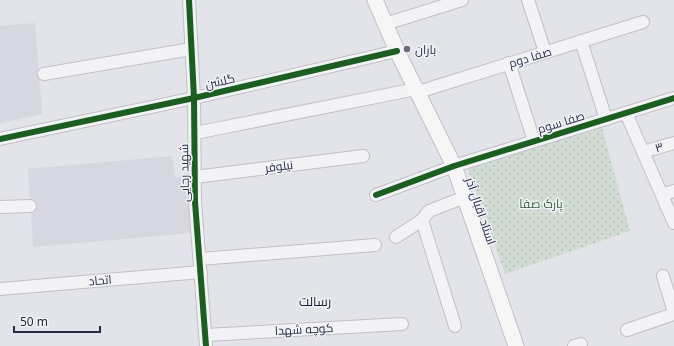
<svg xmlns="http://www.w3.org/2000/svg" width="674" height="346" font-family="'Noto Sans',Cairo,sans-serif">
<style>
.built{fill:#d6d7e1}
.park{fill:url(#park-dots)}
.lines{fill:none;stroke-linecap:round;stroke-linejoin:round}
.minor-casing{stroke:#c0c1c7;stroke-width:14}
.major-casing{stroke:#bfc0c7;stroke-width:17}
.minor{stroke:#f3f3f5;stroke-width:12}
.major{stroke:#f6f6f7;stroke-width:15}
.cycleway-casing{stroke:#f1f2f8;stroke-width:8}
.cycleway{stroke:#1b5e20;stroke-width:6}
.poi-dot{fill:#6a6c7d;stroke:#f1f2f8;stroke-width:1.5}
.labels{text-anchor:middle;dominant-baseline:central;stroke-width:3;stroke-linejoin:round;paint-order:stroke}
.poi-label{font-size:12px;fill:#292b43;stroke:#f1f2f8;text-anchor:start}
.street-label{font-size:12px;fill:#292b43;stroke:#f1f2f8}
.park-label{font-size:12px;fill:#365f3a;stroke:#f1f2f8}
.neighbourhood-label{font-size:13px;fill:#1b1c34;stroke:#f1f2f8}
</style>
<defs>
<pattern id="park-dots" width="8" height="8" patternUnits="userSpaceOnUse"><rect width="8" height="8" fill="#d1dcd4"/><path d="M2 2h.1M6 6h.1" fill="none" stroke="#b3bdb7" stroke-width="1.8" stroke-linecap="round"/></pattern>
</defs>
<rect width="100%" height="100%" fill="#e3e4e9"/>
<!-- built -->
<g class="built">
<path d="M 35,23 L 42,114 L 0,123 L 0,26 Z"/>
<path d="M 172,156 L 175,177 L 189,177 L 192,233 L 33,247 L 28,169 Z"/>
</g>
<!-- park -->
<path class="park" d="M 602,128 L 630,231 L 505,274 L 467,167 Z"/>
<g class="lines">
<!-- minor casing -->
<g class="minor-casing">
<g id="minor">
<path d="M 189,0 L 194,98 L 195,202 L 206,346"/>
<path d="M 528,0 L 545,52"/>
<path d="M 385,24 L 462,0"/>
<path d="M 581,41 L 606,119"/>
<path d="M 509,63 L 534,141"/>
<path d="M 44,74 L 191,49"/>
<path d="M 418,92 L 643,22"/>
<path d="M 626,113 L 674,223"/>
<path d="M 195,133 L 416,89"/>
<path d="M 0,139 L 194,98 L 397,51"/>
<path d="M 643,152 L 674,143"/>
<path d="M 195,177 L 363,156"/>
<path d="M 376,195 L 454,166 L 674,98"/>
<path d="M 662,195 L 674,191"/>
<path d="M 0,207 L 30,206"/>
<path d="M 422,220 L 455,326"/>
<path d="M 396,237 L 422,220 L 429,211 L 465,197"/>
<path d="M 200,259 L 375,245"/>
<path d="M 663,276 L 674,312"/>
<path d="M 0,289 L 201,272"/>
<path d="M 627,330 L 674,314"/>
<path d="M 206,335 L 402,324"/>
<path d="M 574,346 L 581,344"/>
</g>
</g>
<!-- major casing -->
<g class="major-casing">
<path id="major" d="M 375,0 L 397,51 L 454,166 L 516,346"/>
</g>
<!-- minor -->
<use href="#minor" class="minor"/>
<!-- major -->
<use href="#major" class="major"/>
<!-- cycleway casing -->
<g class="cycleway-casing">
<g id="cycleway">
<path d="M 189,0 L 194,98 L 195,202 L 206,346"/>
<path d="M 0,139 L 194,98 L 397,51"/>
<path d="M 376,195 L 454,166 L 674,98"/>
</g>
</g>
<!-- cycleway -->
<use href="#cycleway" class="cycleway"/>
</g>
<!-- markers -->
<circle class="poi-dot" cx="407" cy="49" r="4"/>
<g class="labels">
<!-- poi labels -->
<g class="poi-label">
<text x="415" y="49">باران</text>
</g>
<!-- street labels -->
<g class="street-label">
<text transform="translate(530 57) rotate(-17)">صفا دوم</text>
<text transform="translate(220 81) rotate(-13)">گلشن</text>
<text transform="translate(561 122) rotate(-17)">صفا سوم</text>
<text transform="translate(659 147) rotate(-17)">۳</text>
<text transform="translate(279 166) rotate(-7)">نیلوفر</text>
<text transform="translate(184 173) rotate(-91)">شهید رجایی</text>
<text transform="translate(481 211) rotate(71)">استاد اقبال آذر</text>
<text transform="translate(100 280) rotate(-5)">اتحاد</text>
<text transform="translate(304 329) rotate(-3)">کوچه شهدا</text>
</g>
<!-- park labels -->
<g class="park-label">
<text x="541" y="203">پارک صفا</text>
</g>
<!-- neighbourhood labels -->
<g class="neighbourhood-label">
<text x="315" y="301">رسالت</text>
</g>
</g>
<!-- scale -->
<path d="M14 326v6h86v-6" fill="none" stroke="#292b43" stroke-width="2"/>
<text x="20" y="326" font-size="12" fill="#292b43" stroke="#f1f2f8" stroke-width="3" paint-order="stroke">50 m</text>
</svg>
